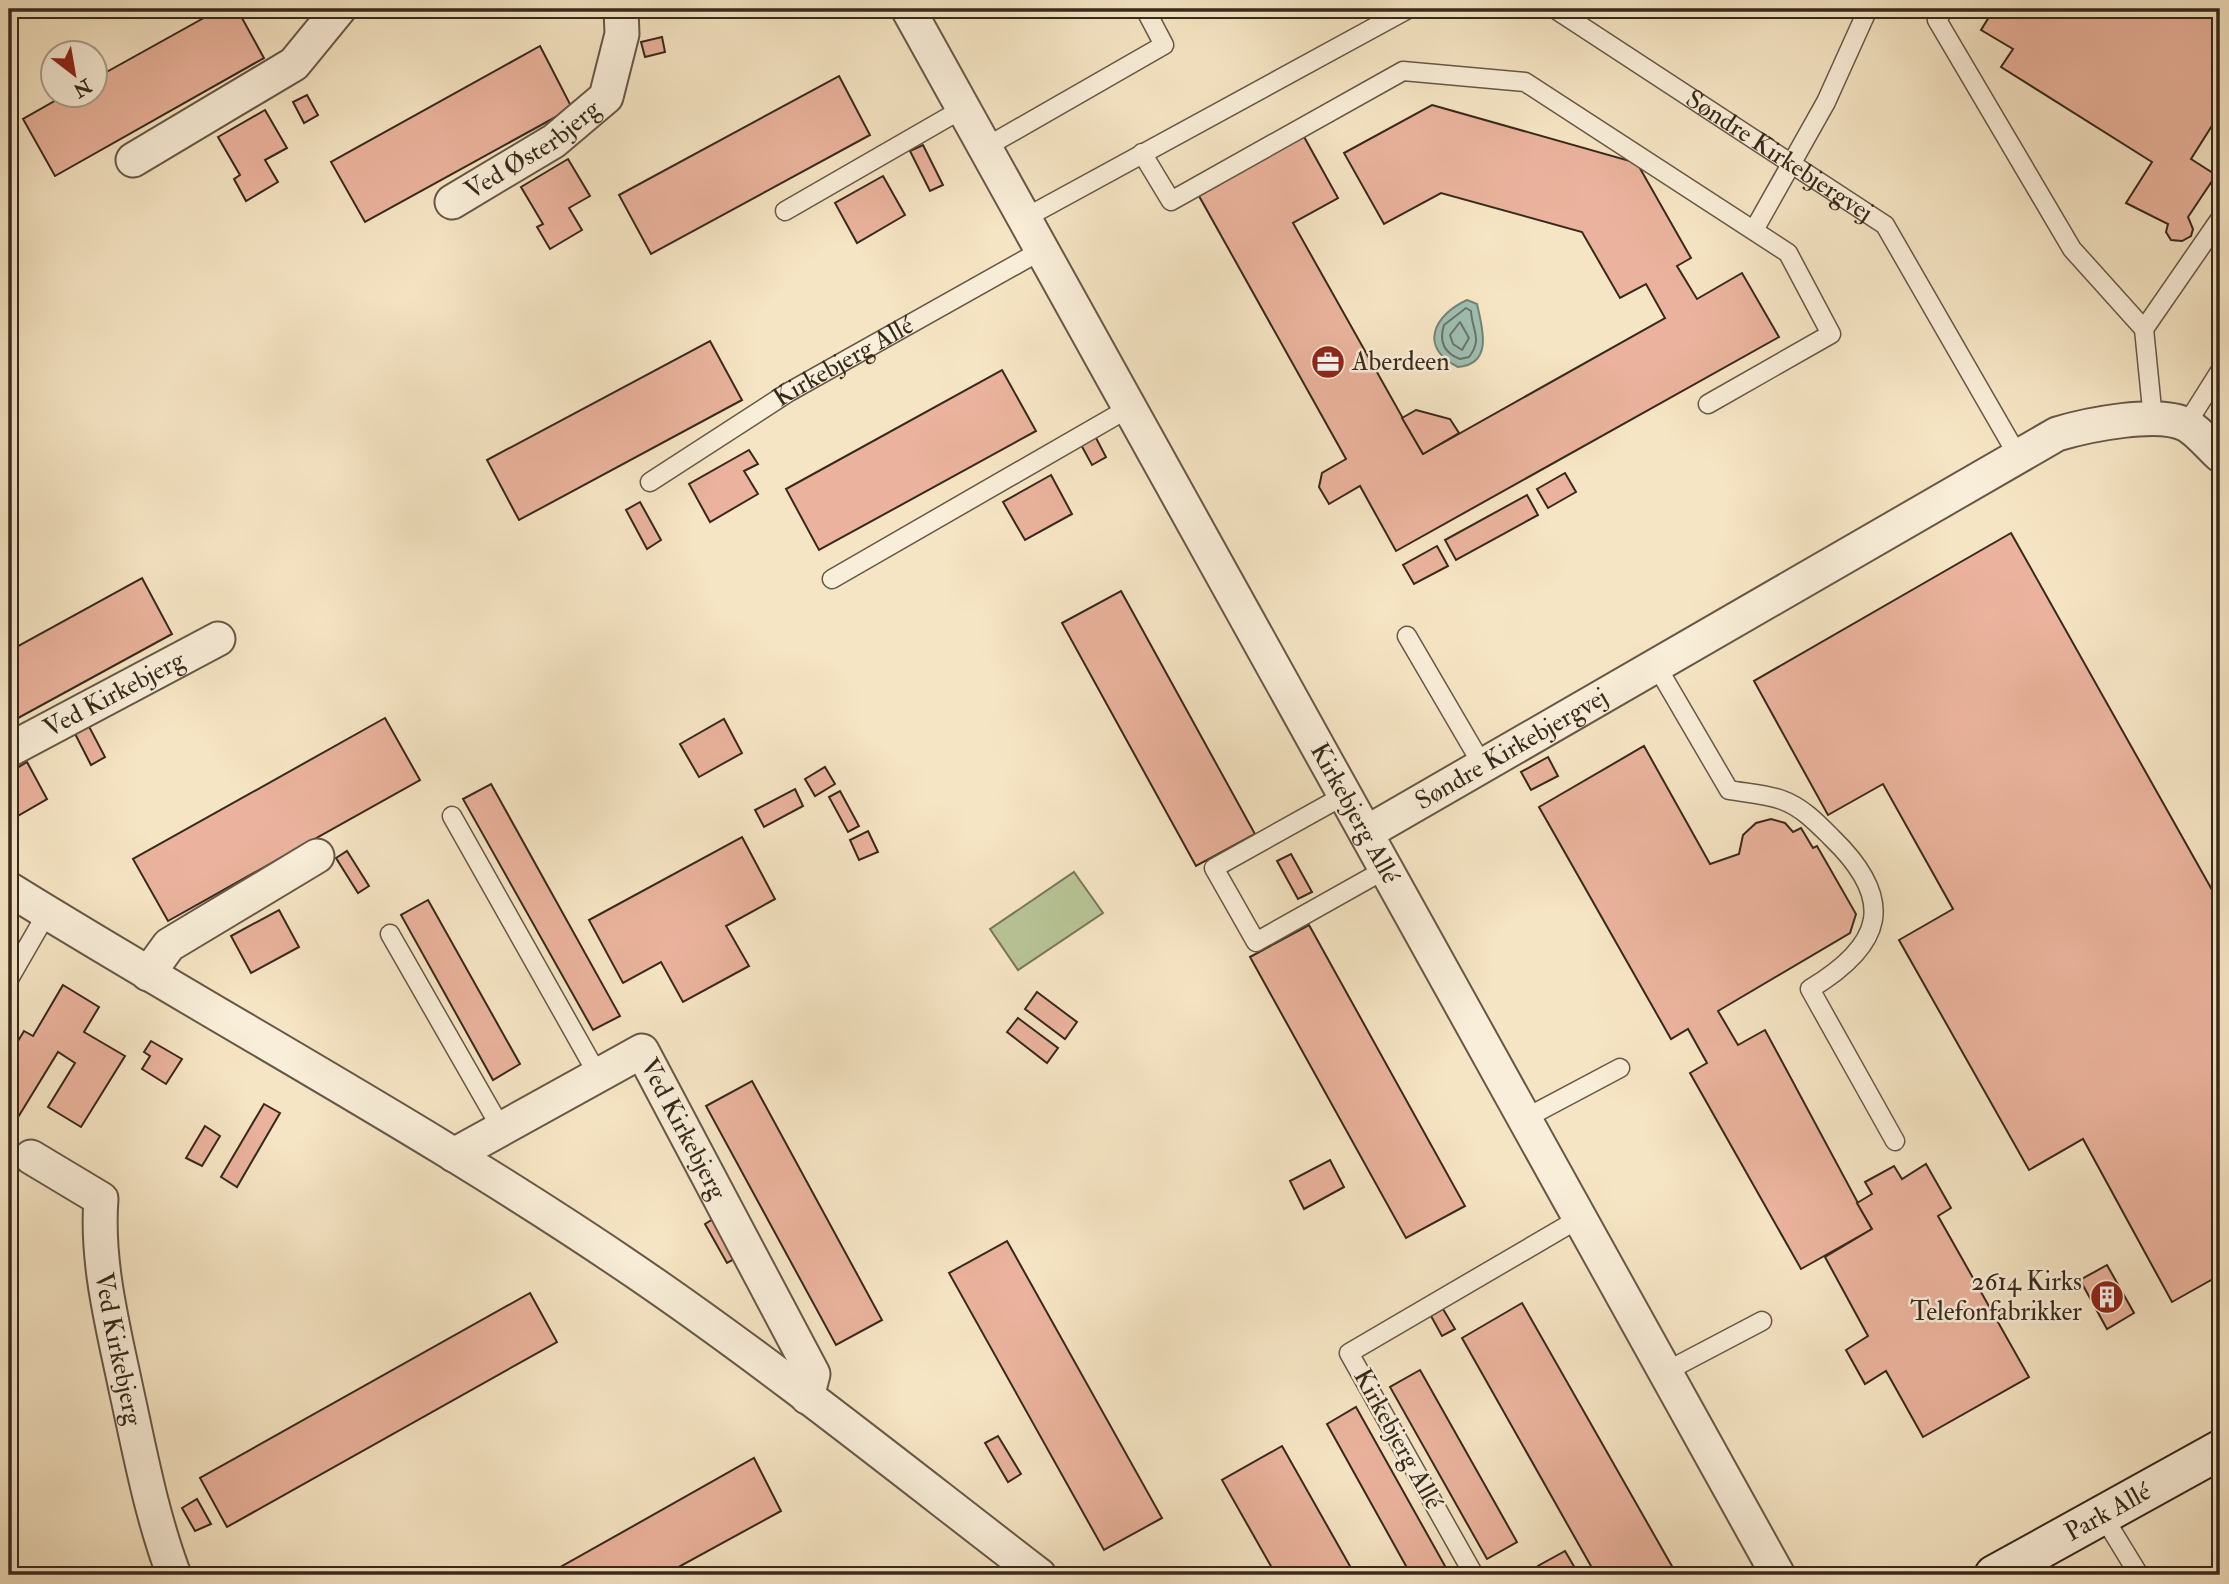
<svg xmlns="http://www.w3.org/2000/svg" width="2229" height="1584" font-family="'IM FELL Double Pica',serif">
<style>
.green{fill:#b8c597;stroke:#78775a;stroke-width:2}
.water{fill:#9dbfb2;stroke:#748376;stroke-width:2}
.lines{fill:none;stroke-linecap:round;stroke-linejoin:round}
.shore{stroke:#6a7467;stroke-width:2}
.building{fill:#ebb39d;stroke:#37291c;stroke-width:2}
.lane-casing{stroke:#675846;stroke-width:21}
.street-casing{stroke:#675846;stroke-width:37}
.secondary-casing{stroke:#37291c;stroke-width:42}
.lane{stroke:#f9eed9;stroke-width:18}
.street{stroke:#f9eed9;stroke-width:33}
.secondary{stroke:#f9eed9;stroke-width:38}
.labels{text-anchor:middle;dominant-baseline:central;stroke-width:5;stroke-linejoin:round;paint-order:stroke}
.street-label{font-size:26px;fill:#37291c;stroke:#f9eed9}
.poi-label{font-size:26px;fill:#37291c;stroke:#f9eed9;text-anchor:start}
</style>
<rect width="100%" height="100%" fill="#f6e5c4"/>
<filter id="stains"><feTurbulence type="fractalNoise" baseFrequency=".00286" numOctaves="4"/><feColorMatrix values="0 0 0 0 .2 0 0 0 0 .09 0 0 0 0 .02 0 0 0 .5 -.17"/></filter>
<radialGradient id="worn" r=".72"><stop offset=".6" stop-color="#630" stop-opacity="0"/><stop offset="1" stop-color="#630" stop-opacity=".3"/></radialGradient>
<!-- green -->
<path class="green" d="M 1074,872 L 1103,913 L 1018,970 L 990,929 Z"/>
<!-- water -->
<path class="water" d="M 1467,300 L 1477,304 C 1482,327 1494,364 1458,367 C 1418,347 1434,315 1467,300 Z"/>
<g class="lines">
<!-- shore -->
<g class="shore">
<path d="M 1466,308 L 1471,311 C 1472,331 1483,339 1469,357 L 1460,359 C 1444,353 1439,341 1444,325 Z"/>
<path d="M 1460,322 L 1469,338 L 1462,350 L 1453,344 L 1450,335 Z"/>
</g>
</g>
<!-- building -->
<g class="building">
<path d="M 220,9 L 237,9 L 264,58 L 55,176 L 23,119 L 67,94 L 94,94 L 94,79 Z"/>
<path d="M 1994,9 L 2220,9 L 2220,113 L 2191,159 L 2216,175 L 2188,217 L 2193,229 L 2191,236 L 2182,241 L 2171,240 L 2166,232 L 2168,224 L 2126,203 L 2152,162 L 2001,67 L 2013,49 L 1981,30 Z"/>
<path d="M 662,37 L 665,52 L 645,57 L 641,42 Z"/>
<path d="M 540,46 L 572,108 L 365,222 L 331,162 Z"/>
<path d="M 839,76 L 870,135 L 651,254 L 619,195 Z"/>
<path d="M 307,95 L 318,115 L 304,123 L 293,102 Z"/>
<path d="M 1432,105 L 1637,163 L 1691,258 L 1677,266 L 1697,299 L 1742,273 L 1779,337 L 1396,551 L 1360,486 L 1329,504 L 1319,487 L 1322,473 L 1346,459 L 1199,196 L 1303,135 L 1338,198 L 1293,223 L 1423,454 L 1665,318 L 1646,284 L 1620,298 L 1582,232 L 1441,193 L 1384,224 L 1344,153 Z"/>
<path d="M 265,110 L 287,148 L 265,160 L 278,182 L 246,201 L 234,179 L 240,175 L 218,137 Z"/>
<path d="M 923,145 L 943,185 L 930,191 L 910,151 Z"/>
<path d="M 568,159 L 590,196 L 569,208 L 582,230 L 550,249 L 537,227 L 543,224 L 521,187 Z"/>
<path d="M 883,176 L 905,215 L 857,243 L 835,203 Z"/>
<path d="M 710,341 L 742,400 L 519,520 L 487,460 Z"/>
<path d="M 1002,370 L 1036,431 L 819,550 L 786,489 Z"/>
<path d="M 1416,410 L 1450,419 L 1459,433 L 1423,454 L 1402,418 Z"/>
<path d="M 1095,436 L 1106,457 L 1092,465 L 1080,443 Z"/>
<path d="M 749,450 L 758,464 L 744,471 L 758,494 L 710,522 L 689,484 Z"/>
<path d="M 1565,473 L 1576,492 L 1548,508 L 1537,489 Z"/>
<path d="M 1051,475 L 1072,514 L 1025,540 L 1003,502 Z"/>
<path d="M 1527,495 L 1538,515 L 1456,560 L 1445,540 Z"/>
<path d="M 640,502 L 661,540 L 647,549 L 626,510 Z"/>
<path d="M 2011,533 L 2220,904 L 2220,1275 L 2172,1302 L 2083,1139 L 2029,1170 L 1899,940 L 1953,909 L 1883,784 L 1828,815 L 1754,681 Z"/>
<path d="M 1437,546 L 1448,566 L 1414,584 L 1403,565 Z"/>
<path d="M 142,578 L 172,634 L 9,723 L 9,651 Z"/>
<path d="M 1121,591 L 1255,834 L 1196,866 L 1062,623 Z"/>
<path d="M 84,717 L 105,757 L 91,765 L 70,724 Z"/>
<path d="M 385,718 L 420,780 L 168,921 L 133,859 Z"/>
<path d="M 724,719 L 742,753 L 699,777 L 680,744 Z"/>
<path d="M 1644,746 L 1710,864 L 1739,854 L 1743,835 L 1756,823 L 1771,819 L 1785,823 L 1793,832 L 1801,828 L 1813,848 L 1817,846 L 1856,914 L 1850,933 L 1718,1011 L 1738,1045 L 1765,1030 L 1872,1229 L 1801,1269 L 1690,1073 L 1707,1063 L 1688,1029 L 1671,1039 L 1539,807 Z"/>
<path d="M 1548,757 L 1558,776 L 1531,790 L 1521,772 Z"/>
<path d="M 27,762 L 47,799 L 9,821 L 9,773 Z"/>
<path d="M 825,767 L 835,784 L 815,796 L 805,779 Z"/>
<path d="M 491,784 L 620,1016 L 593,1030 L 463,799 Z"/>
<path d="M 795,789 L 803,806 L 764,827 L 755,810 Z"/>
<path d="M 840,791 L 859,826 L 848,832 L 829,797 Z"/>
<path d="M 868,831 L 878,852 L 859,860 L 850,840 Z"/>
<path d="M 742,837 L 775,899 L 726,926 L 749,966 L 683,1002 L 661,962 L 623,983 L 589,920 Z"/>
<path d="M 347,851 L 369,886 L 358,893 L 336,858 Z"/>
<path d="M 1291,854 L 1312,892 L 1298,899 L 1277,861 Z"/>
<path d="M 428,900 L 520,1064 L 493,1080 L 401,915 Z"/>
<path d="M 279,910 L 299,947 L 251,973 L 231,936 Z"/>
<path d="M 1309,925 L 1465,1206 L 1406,1238 L 1250,957 Z"/>
<path d="M 63,985 L 99,1007 L 84,1032 L 125,1056 L 81,1127 L 48,1107 L 75,1063 L 58,1052 L 9,1132 L 9,1056 L 24,1031 L 33,1036 Z"/>
<path d="M 1037,992 L 1077,1022 L 1065,1039 L 1025,1009 Z"/>
<path d="M 1018,1018 L 1058,1048 L 1047,1063 L 1007,1032 Z"/>
<path d="M 151,1041 L 182,1059 L 166,1084 L 142,1069 L 150,1056 L 144,1052 Z"/>
<path d="M 752,1081 L 882,1320 L 836,1345 L 706,1106 Z"/>
<path d="M 264,1104 L 280,1113 L 237,1187 L 221,1177 Z"/>
<path d="M 205,1126 L 220,1136 L 202,1166 L 186,1158 Z"/>
<path d="M 1330,1160 L 1344,1187 L 1304,1209 L 1290,1181 Z"/>
<path d="M 1926,1164 L 1951,1208 L 1938,1216 L 2029,1377 L 1923,1437 L 1886,1371 L 1865,1384 L 1846,1350 L 1868,1336 L 1825,1257 L 1872,1229 L 1857,1203 L 1872,1194 L 1865,1182 L 1894,1166 L 1902,1179 Z"/>
<path d="M 718,1216 L 740,1256 L 727,1263 L 705,1224 Z"/>
<path d="M 1007,1241 L 1162,1518 L 1104,1550 L 949,1273 Z"/>
<path d="M 2107,1265 L 2134,1313 L 2107,1329 L 2080,1280 Z"/>
<path d="M 530,1293 L 557,1342 L 227,1527 L 200,1478 Z"/>
<path d="M 1522,1303 L 1677,1575 L 1596,1575 L 1462,1338 Z"/>
<path d="M 1443,1309 L 1455,1329 L 1442,1336 L 1431,1316 Z"/>
<path d="M 1420,1370 L 1517,1542 L 1487,1559 L 1390,1387 Z"/>
<path d="M 1356,1407 L 1450,1575 L 1411,1575 L 1327,1424 Z"/>
<path d="M 998,1436 L 1021,1474 L 1008,1482 L 985,1443 Z"/>
<path d="M 1282,1446 L 1355,1575 L 1276,1575 L 1222,1480 Z"/>
<path d="M 754,1458 L 781,1511 L 664,1575 L 560,1575 L 557,1569 Z"/>
<path d="M 197,1499 L 211,1524 L 195,1531 L 182,1508 Z"/>
<path d="M 1565,1551 L 1579,1575 L 1543,1575 L 1538,1566 Z"/>
</g>
<g class="lines">
<!-- lane casing -->
<g class="lane-casing">
<g id="lane">
<path id="s1" d="M 1555,9 L 1885,225 L 2018,456"/>
<path d="M 1944,9 L 1937,20 L 2072,249 L 2144,329 L 2220,219"/>
<path d="M 986,147 L 1164,45 L 1145,9"/>
<path d="M 1142,153 L 1171,201 L 1403,71 L 1525,82 L 1788,253 L 1831,334 L 1708,404"/>
<path d="M 785,211 L 964,108"/>
<path d="M 1025,218 L 1408,9"/>
<path d="M 1754,230 L 1826,102 L 1868,9"/>
<path d="M 2144,329 L 2153,419"/>
<path d="M 2186,425 L 2220,371"/>
<path id="s2" d="M 650,482 L 789,392 L 1042,250"/>
<path d="M 832,579 L 1129,408"/>
<path d="M 1407,636 L 1483,766"/>
<path d="M 1656,665 L 1729,790 C 1746,793 1766,794 1782,800 C 1802,807 1818,824 1832,838 C 1897,901 1883,945 1810,989 L 1895,1141"/>
<path d="M 1345,795 L 1214,868 L 1256,942 L 1386,869"/>
<path d="M 452,816 L 598,1075"/>
<path d="M 390,934 L 501,1128"/>
<path d="M 9,979 L 47,913"/>
<path d="M 1524,1119 L 1620,1068"/>
<path d="M 1665,1372 L 1762,1321"/>
<path d="M 2103,1516 L 2139,1575"/>
<path d="M 1474,1575 L 1349,1353 L 1580,1218"/>
</g>
</g>
<!-- street casing -->
<g class="street-casing">
<g id="street">
<path id="s3" d="M 908,9 L 1778,1575"/>
<path d="M 133,160 L 294,64 L 339,9"/>
<path id="s4" d="M 452,202 L 554,141 L 606,97 L 622,34 L 621,9"/>
<path id="s5" d="M 9,750 L 218,639"/>
<path id="s6" d="M 1366,833 L 2057,434 C 2087,425 2159,410 2187,425 C 2199,432 2210,446 2220,455"/>
<path d="M 9,889 C 217,1018 434,1134 636,1272 C 775,1367 906,1473 1039,1575"/>
<path d="M 148,974 L 169,945 L 317,856"/>
<path id="s7" d="M 454,1155 L 642,1051 L 813,1374 L 807,1397"/>
<path id="s8" d="M 31,1157 L 101,1199 C 96,1262 113,1327 126,1389 C 140,1452 151,1514 174,1575"/>
</g>
</g>
<!-- secondary casing -->
<g class="secondary-casing">
<g id="secondary">
<path id="s9" d="M 1994,1575 L 2220,1450"/>
</g>
</g>
<!-- lane -->
<use href="#lane" class="lane"/>
<!-- street -->
<use href="#street" class="street"/>
<!-- secondary -->
<use href="#secondary" class="secondary"/>
</g>
<!-- icons -->
<defs>
<g id="office-disc" transform="scale(1.75)"><circle r="9.5" fill="#8f2418" stroke="#f9eed9"/><path d="M-6-3h4V-5.5h4V-3h4V5H-6ZM-1-4.5V-3h2v-1.5ZM-6 0V1H6V0Z" fill="#fff"/></g>
<g id="building-disc" transform="scale(1.75)"><circle r="9.5" fill="#8f2418" stroke="#f9eed9"/><path d="M-4-6H4V6H1V3H-1V6H-4ZM-2.5-4.3h1.7v1.8h-1.7ZM.8-4.3h1.7v1.8H.8ZM-2.5-1h1.7V.8h-1.7ZM.8-1h1.7V.8H.8Z" fill="#fff"/></g>
</defs>
<g fill-rule="evenodd">
<use href="#office-disc" x="1328" y="362"/>
<use href="#building-disc" x="2107" y="1297"/>
</g>
<g class="labels">
<!-- street labels -->
<g class="street-label">
<text stroke="none"><textPath href="#s4" startOffset="96">Ved Østerbjerg</textPath></text>
<text stroke="none"><textPath href="#s1" startOffset="268">Søndre Kirkebjergvej</textPath></text>
<text stroke="none"><textPath href="#s2" startOffset="228">Kirkebjerg Allé</textPath></text>
<text stroke="none"><textPath href="#s5" startOffset="119">Ved Kirkebjerg</textPath></text>
<text stroke="none"><textPath href="#s6" startOffset="168">Søndre Kirkebjergvej</textPath></text>
<text stroke="none"><textPath href="#s3" startOffset="920">Kirkebjerg Allé</textPath></text>
<text stroke="none"><textPath href="#s7" startOffset="303">Ved Kirkebjerg</textPath></text>
<text stroke="none"><textPath href="#s8" startOffset="233">Ved Kirkebjerg</textPath></text>
<text transform="translate(1398 1439) rotate(61)">Kirkebjerg Allé</text>
<text stroke="none"><textPath href="#s9" startOffset="130">Park Allé</textPath></text>
</g>
<!-- poi labels -->
<g class="poi-label">
<text x="1352" y="362">Aberdeen</text>
<text x="2082" y="1282" text-anchor="end">2614 Kirks<tspan x="2082" dy="30">Telefonfabrikker</tspan></text>
</g>
</g>
<!-- margin -->
<rect width="2229" height="1584" fill="none" stroke="#f6e5c4" stroke-width="35"/>
<rect x="10" y="10" width="2208" height="1563" fill="none" stroke="#37291c" stroke-width="3.5"/>
<rect x="18" y="18" width="2194" height="1549" fill="none" stroke="#37291c" stroke-width="2"/>
<!-- north arrow -->
<g transform="translate(74 74) rotate(149)"><circle r="33" fill="#f9eed9" stroke="#ab9f8d" stroke-width="2"/>
<path d="M0-5L12 26L0 18L-12 26Z" fill="#8f2418"/>
<text y="-10" font-size="19" font-weight="bold" text-anchor="middle" fill="#37291c">N</text>
</g>
<rect width="100%" height="100%" filter="url(#stains)"/>
<rect width="100%" height="100%" fill="url(#worn)"/>
</svg>
